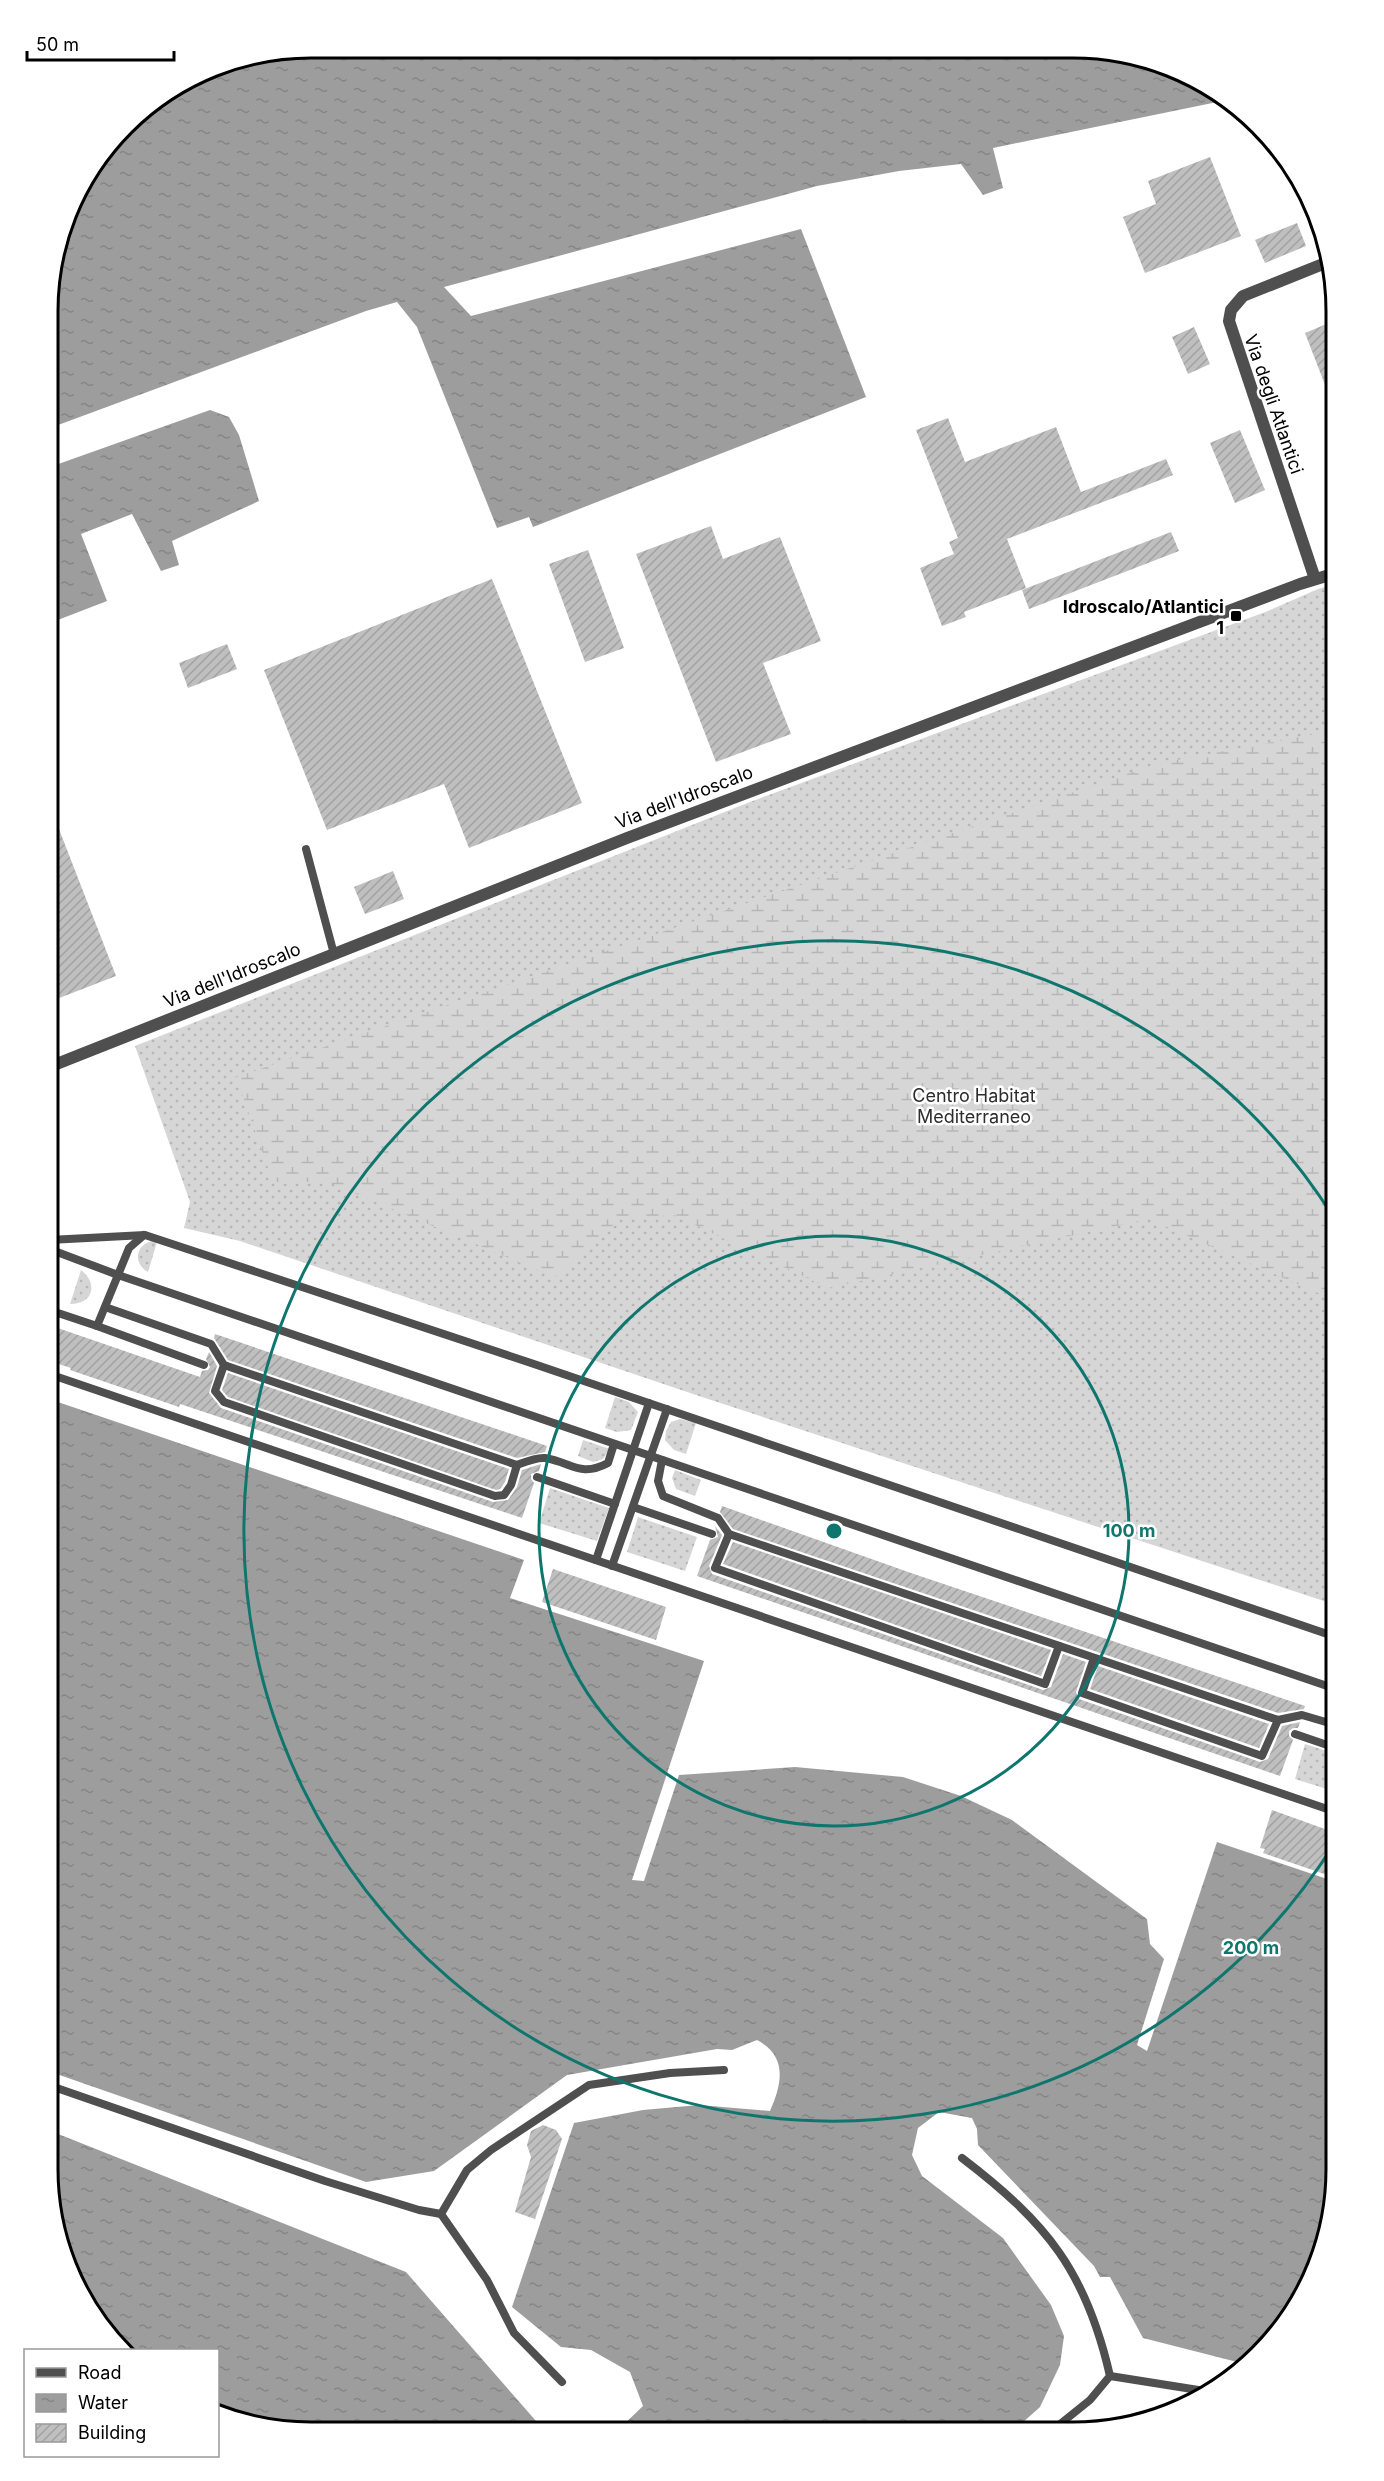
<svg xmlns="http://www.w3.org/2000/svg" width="1384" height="2481" font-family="Inter,sans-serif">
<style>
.grass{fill:url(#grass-dots)}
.wetland{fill:url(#wetland-marsh)}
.water{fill:url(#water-ripples)}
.building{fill:url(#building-hatch)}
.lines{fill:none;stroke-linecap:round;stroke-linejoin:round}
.lane{stroke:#4f4f4f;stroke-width:8}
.street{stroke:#4f4f4f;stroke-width:12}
.ring{fill:none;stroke:#0f766e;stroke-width:3}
.poi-dot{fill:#000;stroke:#fff;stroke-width:2}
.labels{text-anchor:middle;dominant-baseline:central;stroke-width:5;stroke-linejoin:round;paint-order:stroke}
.street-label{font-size:18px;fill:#000;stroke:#fff}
.poi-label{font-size:18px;font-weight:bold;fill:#000;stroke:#fff;text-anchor:end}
.park-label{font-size:18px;fill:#2d2d2d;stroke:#fff}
.rim{fill:none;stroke:#000;stroke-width:3}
.centre{fill:#0f766e;stroke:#fff;stroke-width:3}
.ring-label{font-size:18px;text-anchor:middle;font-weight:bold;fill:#0f766e;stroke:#fff;stroke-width:5;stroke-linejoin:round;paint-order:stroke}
</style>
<defs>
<pattern id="grass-dots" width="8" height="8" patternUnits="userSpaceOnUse" patternTransform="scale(1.5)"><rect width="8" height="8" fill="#d6d6d6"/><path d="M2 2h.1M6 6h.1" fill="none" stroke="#b6b6b6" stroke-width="1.8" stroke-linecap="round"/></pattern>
<pattern id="wetland-marsh" width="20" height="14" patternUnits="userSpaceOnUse" patternTransform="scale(1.5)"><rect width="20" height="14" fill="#d6d6d6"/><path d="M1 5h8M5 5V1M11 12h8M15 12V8" fill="none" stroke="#b6b6b6"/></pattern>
<pattern id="water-ripples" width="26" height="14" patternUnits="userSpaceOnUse" patternTransform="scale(1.5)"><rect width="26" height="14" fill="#9d9d9d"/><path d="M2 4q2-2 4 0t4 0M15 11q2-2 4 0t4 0" fill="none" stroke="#858585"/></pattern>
<pattern id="building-hatch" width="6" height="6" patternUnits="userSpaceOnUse" patternTransform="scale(1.5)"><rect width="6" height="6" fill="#bfbfbf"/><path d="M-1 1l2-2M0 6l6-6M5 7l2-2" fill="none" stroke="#a2a2a2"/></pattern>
</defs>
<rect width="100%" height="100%" fill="#fff"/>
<!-- grass -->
<g class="grass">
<path d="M 1336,584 L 1336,1605 L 702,1397 L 240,1241 L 184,1228 L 190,1202 L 135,1046 L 750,802 L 1268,611 L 1318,589 Z"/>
<path d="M 152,1241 L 157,1242 L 148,1272 C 133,1264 135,1245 152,1241 Z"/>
<path d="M 81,1270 C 98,1283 94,1304 70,1304 Z"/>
<path d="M 615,1397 L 629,1402 L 638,1412 L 631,1430 L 617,1432 L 605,1428 Z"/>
<path d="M 680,1419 L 696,1423 L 686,1454 L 674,1450 L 665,1440 L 666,1431 L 671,1422 Z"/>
<path d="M 583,1440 L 610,1449 L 603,1459 L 593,1462 L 578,1456 Z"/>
<path d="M 675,1470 L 701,1480 L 695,1496 L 676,1489 L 672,1478 Z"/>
<path d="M 550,1488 L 609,1508 L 597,1541 L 539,1523 Z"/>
<path d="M 638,1517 L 697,1537 L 685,1571 L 627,1552 Z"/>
<path d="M 1305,1744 L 1336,1754 L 1336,1792 L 1295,1779 Z"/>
</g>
<!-- wetland -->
<path class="wetland" d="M 1336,730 L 1336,1301 L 1149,1219 L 828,1288 L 674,1215 L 620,1219 L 554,1277 L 328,1182 L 273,1182 L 236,1077 L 1156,764 Z"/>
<!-- water -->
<g class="water">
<path d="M 312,48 L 1123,53 L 1189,75 L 1227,100 L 993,148 L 1003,188 L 983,195 L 961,164 L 899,171 L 817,186 L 444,287 L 471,316 L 801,229 L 866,397 L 533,527 L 529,517 L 497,528 L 417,327 L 397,302 L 366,311 L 50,428 L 50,278 L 75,195 L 138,114 L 211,68 Z"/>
<path d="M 210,410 L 229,417 L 239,435 L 259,501 L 172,541 L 179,565 L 161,571 L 132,514 L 81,534 L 107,601 L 50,623 L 50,467 Z"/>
<path d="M 49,1399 L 524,1560 L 510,1598 L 704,1661 L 632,1880 L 644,1881 L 679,1775 L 795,1767 L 903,1777 L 961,1796 L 1012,1820 L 1147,1919 L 1150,1944 L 1164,1959 L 1137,2045 L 1147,2051 L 1217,1842 L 1336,1882 L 1335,2187 L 1316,2270 L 1281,2330 L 1245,2364 L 1143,2338 L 1110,2277 L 1100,2277 L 1094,2266 L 978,2145 L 977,2129 L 972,2118 L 939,2112 L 918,2128 L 912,2155 L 922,2176 L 1003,2238 L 1051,2305 L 1064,2336 L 1060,2365 L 1040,2407 L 1011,2433 L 616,2432 L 643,2406 L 630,2372 L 591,2350 L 561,2347 L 512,2307 L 574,2123 L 643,2110 L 699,2105 L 770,2111 C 782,2084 788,2056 757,2040 L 732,2050 L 717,2049 L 567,2075 L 434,2171 L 366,2182 L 48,2071 Z"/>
<path d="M 48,2130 L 406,2272 L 536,2421 L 578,2432 L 277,2431 L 218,2415 L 218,2350 L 123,2350 C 113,2339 101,2328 93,2316 C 57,2261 48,2194 48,2130 Z"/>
</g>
<!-- building -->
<g class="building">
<path d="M 1210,157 L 1241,236 L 1145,273 L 1123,217 L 1156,204 L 1148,181 Z"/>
<path d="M 1297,223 L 1306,246 L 1265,263 L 1255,240 Z"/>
<path d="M 1336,320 L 1336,410 L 1335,411 L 1305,333 Z"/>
<path d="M 1194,327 L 1210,364 L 1188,374 L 1172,337 Z"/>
<path d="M 948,418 L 965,462 L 1056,427 L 1081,492 L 1166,459 L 1173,475 L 1007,539 L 1026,588 L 964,612 L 966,617 L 942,626 L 920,568 L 954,554 L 949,542 L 958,538 L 916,430 Z"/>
<path d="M 1240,430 L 1265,490 L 1235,503 L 1210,443 Z"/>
<path d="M 711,526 L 723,559 L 780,537 L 821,641 L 763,663 L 791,734 L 716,762 L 636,554 Z"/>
<path d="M 1171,532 L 1179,551 L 1029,609 L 1022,590 Z"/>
<path d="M 588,550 L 624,648 L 585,662 L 549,564 Z"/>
<path d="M 492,579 L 582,803 L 469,848 L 444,784 L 327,830 L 264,670 Z"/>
<path d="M 227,644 L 237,669 L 188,688 L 179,663 Z"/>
<path d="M 50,806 L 116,976 L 49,1002 Z"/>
<path d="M 393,871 L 404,899 L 365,914 L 354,887 Z"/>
<path d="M 49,1325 L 200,1377 L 202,1371 L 208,1370 L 210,1367 L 206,1359 L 209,1352 L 217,1366 L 209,1393 L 221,1408 L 493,1502 L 508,1500 L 517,1487 L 522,1470 L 541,1464 L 539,1471 L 531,1474 L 531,1479 L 534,1483 L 522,1518 L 180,1404 L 179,1407 L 70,1370 L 71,1368 L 49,1361 Z"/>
<path d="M 215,1334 L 547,1446 L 545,1452 L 517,1458 L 228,1360 L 214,1338 Z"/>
<path d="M 228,1373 L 509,1469 L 505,1482 L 500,1489 L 496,1490 L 228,1397 L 222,1390 Z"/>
<path d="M 722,1506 L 911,1573 L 1305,1706 L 1304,1709 L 1278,1713 L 733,1529 L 720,1512 Z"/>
<path d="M 715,1526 L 722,1535 L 709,1566 L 712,1574 L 1043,1690 L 1051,1687 L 1063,1654 L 1086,1662 L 1076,1692 L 1079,1699 L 1260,1762 L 1268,1759 L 1282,1726 L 1300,1722 L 1298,1728 L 1293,1728 L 1289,1731 L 1289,1736 L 1293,1740 L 1280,1776 L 697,1576 L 710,1540 L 718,1537 Z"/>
<path d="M 733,1542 L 1051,1650 L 1041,1676 L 723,1564 Z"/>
<path d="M 553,1569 L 666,1607 L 656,1640 L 542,1602 Z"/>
<path d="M 1098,1666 L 1269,1724 L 1259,1748 L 1090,1689 Z"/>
<path d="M 1272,1810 L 1336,1833 L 1336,1878 L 1263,1853 L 1265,1849 L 1260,1848 Z"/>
<path d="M 543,2125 L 556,2130 L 562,2139 L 535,2219 L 515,2212 L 531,2157 L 527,2145 L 531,2131 Z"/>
</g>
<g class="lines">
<!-- lane -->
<g class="lane">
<path d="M 306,849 L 334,954"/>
<path d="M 49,1240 L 145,1235 L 531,1363 L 1336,1637"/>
<path d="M 49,1249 L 118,1275 L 129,1248 L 144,1235"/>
<path d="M 105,1307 L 211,1344 L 224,1365 L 517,1465 C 525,1462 537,1457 545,1458 C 571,1462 580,1478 608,1463 L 614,1444"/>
<path d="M 49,1310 L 97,1326 L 118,1275 L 1336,1689"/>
<path d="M 97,1326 L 204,1365"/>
<path d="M 224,1365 L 215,1391 L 224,1402 L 495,1496 L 504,1495 L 511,1485 L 517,1465"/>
<path d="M 49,1374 L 1336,1812"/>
<path d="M 662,1460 L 658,1481 L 663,1496 L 718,1518 L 729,1534 L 1278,1720 L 1302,1715 L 1336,1725"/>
<path d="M 537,1477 L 615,1504"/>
<path d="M 633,1507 L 712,1534"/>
<path d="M 729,1534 L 715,1568 L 1045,1684 L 1059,1646"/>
<path d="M 596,1560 L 649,1403"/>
<path d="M 612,1566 L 667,1409"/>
<path d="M 1094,1658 L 1082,1693 L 1262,1756 L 1278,1720"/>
<path d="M 1295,1734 L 1336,1748"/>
<path d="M 48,2085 L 325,2181 L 419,2210 L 441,2214"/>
<path d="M 962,2158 C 1047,2223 1086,2271 1110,2376 L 1090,2400 L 1049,2433"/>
<path d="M 1110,2376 L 1211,2392"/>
<path d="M 562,2382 L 514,2333 L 487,2280 L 441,2214 L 467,2170 L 491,2150 L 589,2085 L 670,2073 L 724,2070"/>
</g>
<!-- street -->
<g class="street">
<path d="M 1315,579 L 1229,321 L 1231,310 L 1243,296 L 1328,262"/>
<path d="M 49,1067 L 627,838 L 1300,584 L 1336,573"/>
</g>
</g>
<!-- distance rings -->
<g class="ring">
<circle cx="834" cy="1531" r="295"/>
<path d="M1334 1844A590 590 0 1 1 1334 1218"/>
</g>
<!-- markers -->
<rect class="poi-dot" x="1230" y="610" width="12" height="12" rx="3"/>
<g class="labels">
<!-- street labels -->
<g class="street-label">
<text transform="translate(1274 404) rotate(71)">Via degli Atlantici</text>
<text transform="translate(684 797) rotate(-21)">Via dell'Idroscalo</text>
<text transform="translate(232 975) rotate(-22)">Via dell'Idroscalo</text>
</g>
<!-- poi labels -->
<g class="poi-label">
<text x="1224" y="606">Idroscalo/Atlantici<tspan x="1224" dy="21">1</tspan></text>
</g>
<!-- park labels -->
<g class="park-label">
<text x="974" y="1095">Centro Habitat<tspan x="974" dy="21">Mediterraneo</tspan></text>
</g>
</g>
<!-- crop -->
<path d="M0 0H1384V2481H0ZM311 58H1073A253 253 0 0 1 1326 311V2169A253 253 0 0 1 1073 2422H311A253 253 0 0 1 58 2169V311A253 253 0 0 1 311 58Z" fill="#fff" fill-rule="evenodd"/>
<path class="rim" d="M311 58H1073A253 253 0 0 1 1326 311V2169A253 253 0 0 1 1073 2422H311A253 253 0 0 1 58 2169V311A253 253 0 0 1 311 58Z"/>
<circle cx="834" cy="1531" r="9" class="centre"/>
<g class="ring-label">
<text x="1129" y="1537">100 m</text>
<text x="1251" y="1954">200 m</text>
</g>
<!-- legend -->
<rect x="24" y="2349" width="195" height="108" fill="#ffffff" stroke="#999999" stroke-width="1.5"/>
<rect x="36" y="2368" width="30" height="9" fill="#4f4f4f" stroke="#999999" stroke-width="1.5"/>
<text x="78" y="2379" font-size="18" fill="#000000">Road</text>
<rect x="36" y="2394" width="30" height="18" fill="url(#water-ripples)" stroke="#999999" stroke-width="1.5"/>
<text x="78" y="2409" font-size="18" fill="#000000">Water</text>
<rect x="36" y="2424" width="30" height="18" fill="url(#building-hatch)" stroke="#999999" stroke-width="1.5"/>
<text x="78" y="2439" font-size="18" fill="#000000">Building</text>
<!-- scale -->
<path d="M27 51v9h147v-9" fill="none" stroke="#000000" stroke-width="3"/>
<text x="36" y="51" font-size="18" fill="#000000" stroke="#ffffff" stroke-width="4.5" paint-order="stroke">50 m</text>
</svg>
